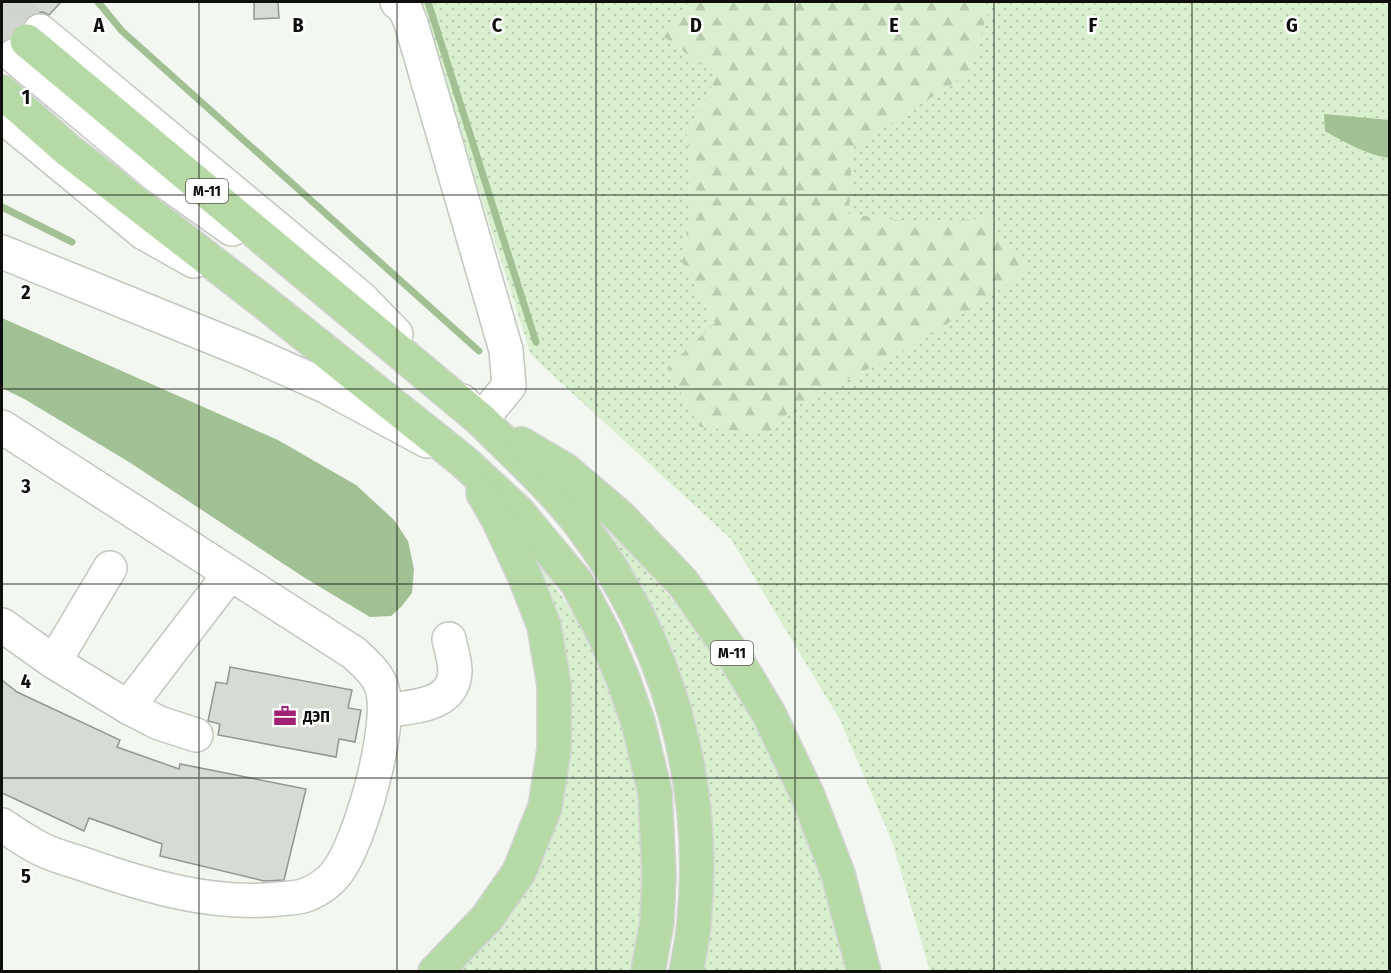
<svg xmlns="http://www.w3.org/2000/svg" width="1391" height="973" font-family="'Fira Sans Condensed',sans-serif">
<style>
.grass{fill:url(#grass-dots)}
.forest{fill:url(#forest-firs)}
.water{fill:#a1c194}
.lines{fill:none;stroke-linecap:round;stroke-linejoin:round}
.stream{stroke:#a1c194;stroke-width:7}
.building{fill:#d6dbd4;stroke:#929690;stroke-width:1.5}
.minor-tunnel{stroke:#d0d5ce;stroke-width:33;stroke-dasharray:33 16;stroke-linecap:butt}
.major-tunnel{stroke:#d0d5ce;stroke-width:33;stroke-dasharray:33 16;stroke-linecap:butt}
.minor-casing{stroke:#c2c7c0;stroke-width:36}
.major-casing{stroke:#d4d4d4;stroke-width:36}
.minor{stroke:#fff;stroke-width:33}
.major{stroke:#b6daa6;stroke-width:33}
.grid{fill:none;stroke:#0f100e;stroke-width:1.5;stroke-opacity:0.55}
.labels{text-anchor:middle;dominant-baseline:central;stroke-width:5;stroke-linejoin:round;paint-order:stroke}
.shield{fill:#fff;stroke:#575856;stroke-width:1.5}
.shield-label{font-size:15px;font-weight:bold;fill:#0f100e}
.poi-label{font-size:16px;font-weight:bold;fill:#0f100e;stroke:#fff;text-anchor:start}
.grid-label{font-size:20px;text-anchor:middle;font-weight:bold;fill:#0f100e;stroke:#fff;stroke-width:5;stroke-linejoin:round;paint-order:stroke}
</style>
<defs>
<pattern id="grass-dots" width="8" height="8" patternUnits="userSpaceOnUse" patternTransform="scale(1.5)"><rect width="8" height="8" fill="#d8f0ce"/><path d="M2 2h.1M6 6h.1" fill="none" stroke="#b8cdb0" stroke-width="1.8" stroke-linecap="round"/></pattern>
<pattern id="forest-firs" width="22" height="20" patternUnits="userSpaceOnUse" patternTransform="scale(1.5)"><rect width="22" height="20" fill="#d8f0ce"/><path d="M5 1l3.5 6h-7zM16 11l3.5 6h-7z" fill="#b8cdb0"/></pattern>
</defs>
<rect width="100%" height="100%" fill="#f2f8f0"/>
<!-- grass -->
<g class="grass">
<path d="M 419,2 L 690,2 L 660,34 L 717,76 L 687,133 L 691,199 L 682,262 L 715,324 L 768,434 L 794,407 L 913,346 L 988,218 L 922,223 L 849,214 L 851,148 L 968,74 L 988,12 L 983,2 L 1389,2 L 1389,971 L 930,971 L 892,841 L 839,718 L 731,539 L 531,355 Z"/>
<path d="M 587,511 C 603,527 621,541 636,558 C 721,650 783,760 822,879 C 831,909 837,941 845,971 L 701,971 L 706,787 Z"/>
<path d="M 522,541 C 556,585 589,633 609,685 C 638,759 647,843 640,922 C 639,939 633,955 630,971 L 457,972 L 471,959 L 508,915 L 556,809 Z"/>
</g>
<!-- forest -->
<path class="forest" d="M 690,2 L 983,2 L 988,12 L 968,74 L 852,148 L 849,214 L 922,223 L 988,218 L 1028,271 L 913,346 L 794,407 L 768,434 L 700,427 L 667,368 L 715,323 L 682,262 L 691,199 L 687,133 L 717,76 L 660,34 Z"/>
<!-- water -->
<g class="water">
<path d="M 1324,114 L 1389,120 L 1389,158 C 1367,155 1344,142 1325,131 Z"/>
<path d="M 2,318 L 278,440 L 356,485 L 394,520 L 408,541 L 414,569 L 412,593 L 402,606 L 391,616 L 370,617 L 305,578 L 129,462 L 26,400 L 2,388 Z"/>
</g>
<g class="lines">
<!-- stream -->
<g class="stream">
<path d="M 98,2 L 122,31 L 479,351"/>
<path d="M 428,2 L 536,342"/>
<path d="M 2,207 L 72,242"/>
</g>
</g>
<!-- building -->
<g class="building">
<path d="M 2,2 L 61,2 L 49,15 L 43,12 L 33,14 L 24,23 L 13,29 L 9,38 L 2,43 Z"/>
<path d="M 254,2 L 278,2 L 279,18 L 254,19 Z"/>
<path d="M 230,667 L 352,690 L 348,708 L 361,710 L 355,742 L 339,739 L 336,757 L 218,735 L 220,724 L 208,721 L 216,682 L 227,684 Z"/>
<path d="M 2,680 L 17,692 L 120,740 L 117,747 L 179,769 L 180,764 L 306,789 L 284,880 L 264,881 L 160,856 L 162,844 L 89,818 L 84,831 L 2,793 Z"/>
</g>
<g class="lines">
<!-- minor-tunnel -->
<path class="minor-tunnel" d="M 5,2 L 38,29"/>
<!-- major-tunnel -->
<path class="major-tunnel" d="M 2,20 L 27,41"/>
<!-- minor casing -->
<g class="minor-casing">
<g id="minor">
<path d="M 397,2 L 405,9 L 411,23 L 506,350 L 509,386 L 481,420 L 462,401"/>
<path d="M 40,31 L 361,298 L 396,334"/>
<path d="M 14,56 L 156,175 L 232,229"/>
<path d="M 2,116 L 144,233 L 194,261"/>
<path d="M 2,252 L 251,353 L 325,386 L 427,441"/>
<path d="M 2,427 L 354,653 C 366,664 380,676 383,692 C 391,731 361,839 338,871 C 330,882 319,890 306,895 C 298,898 288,898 279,899 C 212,906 146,886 83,864 C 69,859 54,856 41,849 C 27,842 14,833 2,825"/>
<path d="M 2,625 L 54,662 L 128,707 L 229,575"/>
<path d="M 54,662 L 110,568"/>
<path d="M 128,707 L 159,723 L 196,735"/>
<path d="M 385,711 C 412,706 454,707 455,671 C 455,661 451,649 449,639"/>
</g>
</g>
<!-- major casing -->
<g class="major-casing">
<g id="major">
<path d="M 27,41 L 481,420 C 515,454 552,487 581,525 C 667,638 708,782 694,922 C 693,939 689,955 686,972"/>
<path d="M 2,92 L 69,151 L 265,303 L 463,461 L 518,512 L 577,583 L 604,634 L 623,679 L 638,722 L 655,792 L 659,874 L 657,922 L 648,972"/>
<path d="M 521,444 L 565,470 L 619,516 L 683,583 L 733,654 L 769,714 L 808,796 L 838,874 L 864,972"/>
<path d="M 435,972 L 487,918 L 519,872 L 545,807 L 554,749 L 554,685 L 544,626 L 525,577 L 498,519 L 483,493"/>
</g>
</g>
<!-- minor -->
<use href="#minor" class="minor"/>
<!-- major -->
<use href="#major" class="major"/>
</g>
<!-- grid -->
<path class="grid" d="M 199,2 L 199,972M 397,2 L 397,972M 596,2 L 596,972M 795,2 L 795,972M 994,2 L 994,972M 1192,2 L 1192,972M 2,195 L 1390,195M 2,389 L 1390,389M 2,584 L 1390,584M 2,778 L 1390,778"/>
<!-- icons -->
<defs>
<g id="office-bare" transform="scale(1.8)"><path d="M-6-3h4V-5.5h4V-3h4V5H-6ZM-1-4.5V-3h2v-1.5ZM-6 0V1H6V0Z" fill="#a12274" stroke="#fff" stroke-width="2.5" paint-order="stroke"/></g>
</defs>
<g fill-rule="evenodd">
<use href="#office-bare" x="285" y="716"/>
</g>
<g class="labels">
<!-- shield labels -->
<g class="shield">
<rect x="186" y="179" width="42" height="24" rx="4.5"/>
<rect x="711" y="641" width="42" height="24" rx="4.5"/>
</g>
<g class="shield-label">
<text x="207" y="191">М-11</text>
<text x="732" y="653">М-11</text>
</g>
<!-- poi labels -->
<g class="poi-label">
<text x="303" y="716">ДЭП</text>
</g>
</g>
<g class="grid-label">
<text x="99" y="32">A</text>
<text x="298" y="32">B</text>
<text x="497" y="32">C</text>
<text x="696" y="32">D</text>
<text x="894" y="32">E</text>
<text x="1093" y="32">F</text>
<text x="1292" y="32">G</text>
<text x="26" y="104">1</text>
<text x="26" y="299">2</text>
<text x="26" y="493">3</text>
<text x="26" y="688">4</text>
<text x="26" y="883">5</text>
</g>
<!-- border -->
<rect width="1391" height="973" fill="none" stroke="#0f100e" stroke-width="6"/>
</svg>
